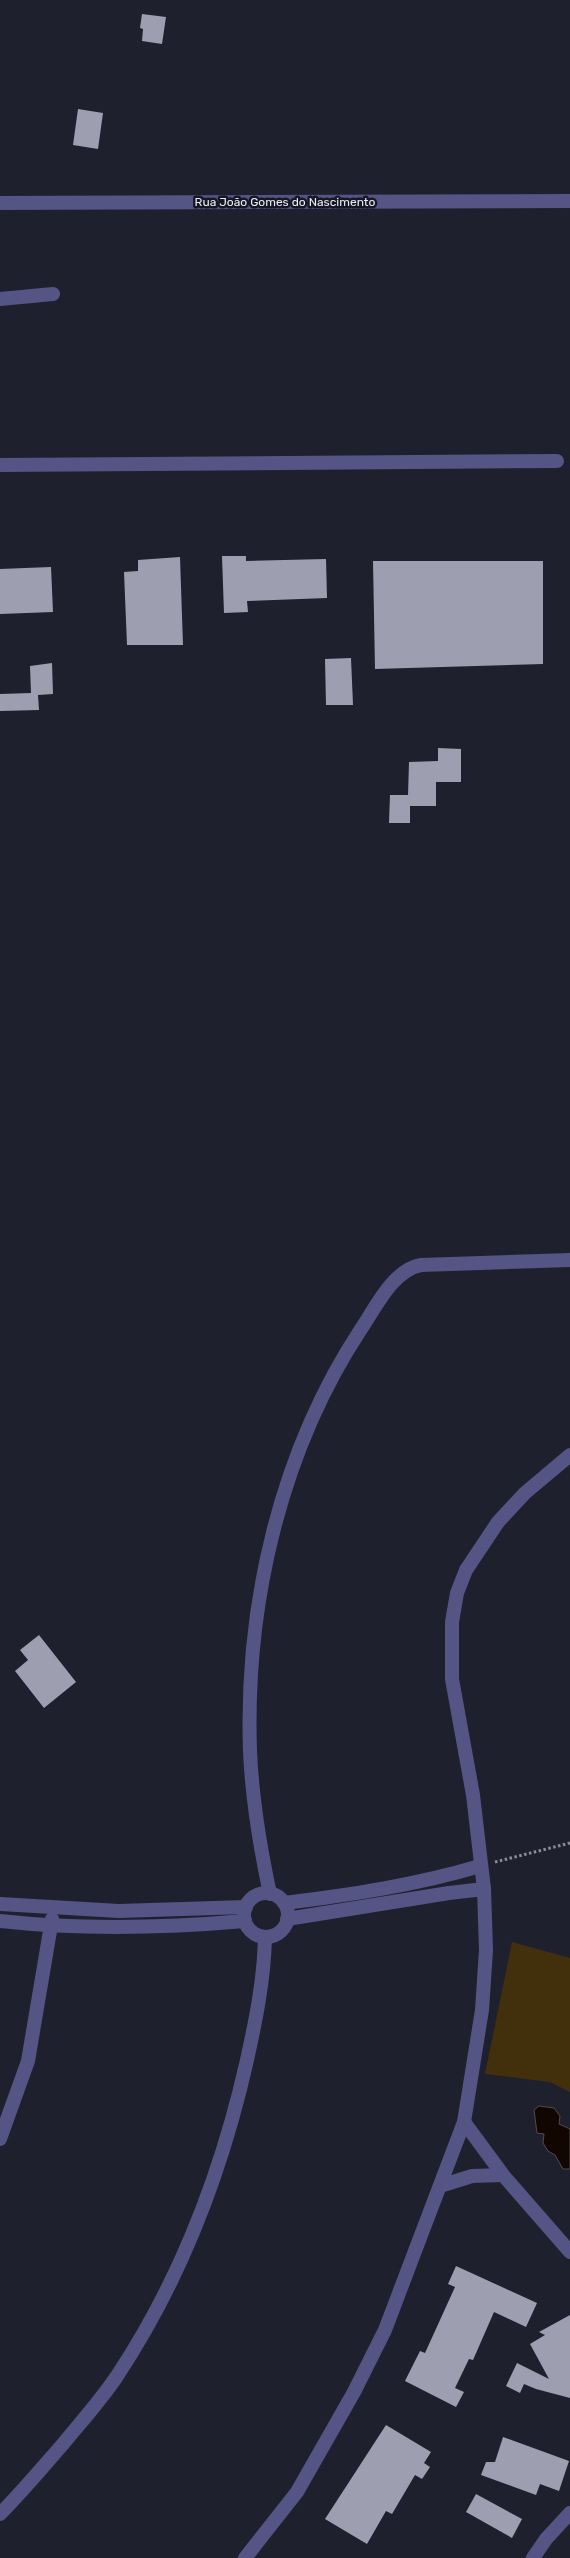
<svg xmlns="http://www.w3.org/2000/svg" width="570" height="2558" font-family="Rubik,sans-serif">
<style>
.green{fill:#42300c}
.water{fill:#110600;stroke:#524b4a}
.building{fill:#9d9fb1}
.lines{fill:none;stroke-linecap:round;stroke-linejoin:round}
.path{stroke:#8b8c98;stroke-width:3;stroke-dasharray:2.5 2.5;stroke-linecap:butt}
.minor{stroke:#545585;stroke-width:14}
.labels{text-anchor:middle;dominant-baseline:central;stroke-width:5;stroke-linejoin:round;paint-order:stroke}
.street-label{font-size:12px;fill:#ebecf6;stroke:#161724}
</style>
<rect width="100%" height="100%" fill="#1f202e"/>
<!-- green -->
<path class="green" d="M 512,1942 L 570,1958 L 570,2092 L 550,2082 L 485,2074 Z"/>
<!-- water -->
<path class="water" d="M 539,2106 L 554,2108 L 560,2116 L 559,2124 L 570,2129 L 570,2169 L 563,2169 L 555,2155 L 548,2151 L 543,2143 L 544,2134 L 537,2133 L 534,2110 Z"/>
<!-- building -->
<g class="building">
<path d="M 142,14 L 166,17 L 162,44 L 142,41 L 143,29 L 140,28 Z"/>
<path d="M 78,109 L 103,113 L 98,149 L 73,145 Z"/>
<path d="M 222,556 L 246,556 L 246,561 L 326,559 L 327,598 L 247,601 L 248,612 L 224,613 Z"/>
<path d="M 180,557 L 183,645 L 127,645 L 124,572 L 138,571 L 138,560 Z"/>
<path d="M 373,561 L 543,561 L 543,664 L 375,669 Z"/>
<path d="M 51,567 L 53,612 L 0,614 L 0,569 Z"/>
<path d="M 351,658 L 353,705 L 326,705 L 325,659 Z"/>
<path d="M 52,663 L 53,694 L 38,695 L 39,710 L 0,711 L 0,694 L 31,693 L 30,666 Z"/>
<path d="M 438,748 L 461,749 L 461,782 L 436,782 L 436,806 L 410,806 L 410,823 L 389,823 L 390,795 L 408,795 L 409,762 L 438,761 Z"/>
<path d="M 39,1635 L 76,1682 L 44,1708 L 15,1671 L 28,1660 L 20,1650 Z"/>
<path d="M 456,2266 L 537,2303 L 526,2327 L 494,2312 L 473,2360 L 469,2359 L 455,2388 L 464,2392 L 456,2407 L 405,2381 L 420,2351 L 425,2353 L 455,2287 L 448,2284 Z"/>
<path d="M 570,2315 L 570,2398 L 536,2389 L 524,2384 L 520,2393 L 506,2386 L 517,2363 L 549,2379 L 530,2344 L 545,2335 L 539,2332 Z"/>
<path d="M 386,2425 L 431,2452 L 424,2463 L 430,2467 L 422,2479 L 415,2475 L 392,2514 L 386,2511 L 367,2544 L 325,2519 Z"/>
<path d="M 503,2437 L 569,2461 L 559,2491 L 540,2484 L 536,2495 L 481,2475 L 486,2462 L 495,2462 Z"/>
<path d="M 476,2494 L 522,2519 L 512,2538 L 466,2512 Z"/>
</g>
<g class="lines">
<!-- path -->
<path class="path" d="M 495,1862 L 570,1843"/>
<!-- minor -->
<g class="minor">
<path d="M 0,203 L 570,201"/>
<path d="M 0,299 L 53,294"/>
<path d="M 0,465 L 557,461"/>
<circle cx="266" cy="1915" r="22"/>
<path d="M 270,1894 C 260,1847 252,1799 250,1751 C 245,1605 280,1452 361,1329 C 376,1307 393,1270 421,1265 L 570,1260"/>
<path d="M 284,1903 C 350,1895 416,1885 480,1866"/>
<path d="M 0,1904 L 119,1911 L 246,1907"/>
<path d="M 287,1919 L 449,1893 L 484,1889"/>
<path d="M 0,1921 C 81,1930 164,1928 245,1921"/>
<path d="M 464,2122 L 503,2175 L 570,2252"/>
<path d="M 0,2139 L 28,2061 L 52,1919"/>
<path d="M 440,2186 L 472,2176 L 503,2175"/>
<path d="M 0,2514 C 22,2492 42,2468 63,2444 C 81,2422 101,2400 117,2376 C 180,2281 222,2171 247,2060 C 256,2019 264,1980 265,1937"/>
<path d="M 245,2558 L 297,2492 L 354,2392 L 385,2330 L 464,2122 L 482,2010 L 486,1950 L 484,1889 L 473,1795 L 452,1679 L 452,1622 L 457,1593 L 466,1570 L 498,1522 L 525,1493 L 570,1455"/>
<path d="M 533,2558 L 546,2539 L 570,2513"/>
</g>
</g>
<g class="labels">
<!-- street labels -->
<g class="street-label">
<text x="285" y="202">Rua João Gomes do Nascimento</text>
</g>
</g>
</svg>
